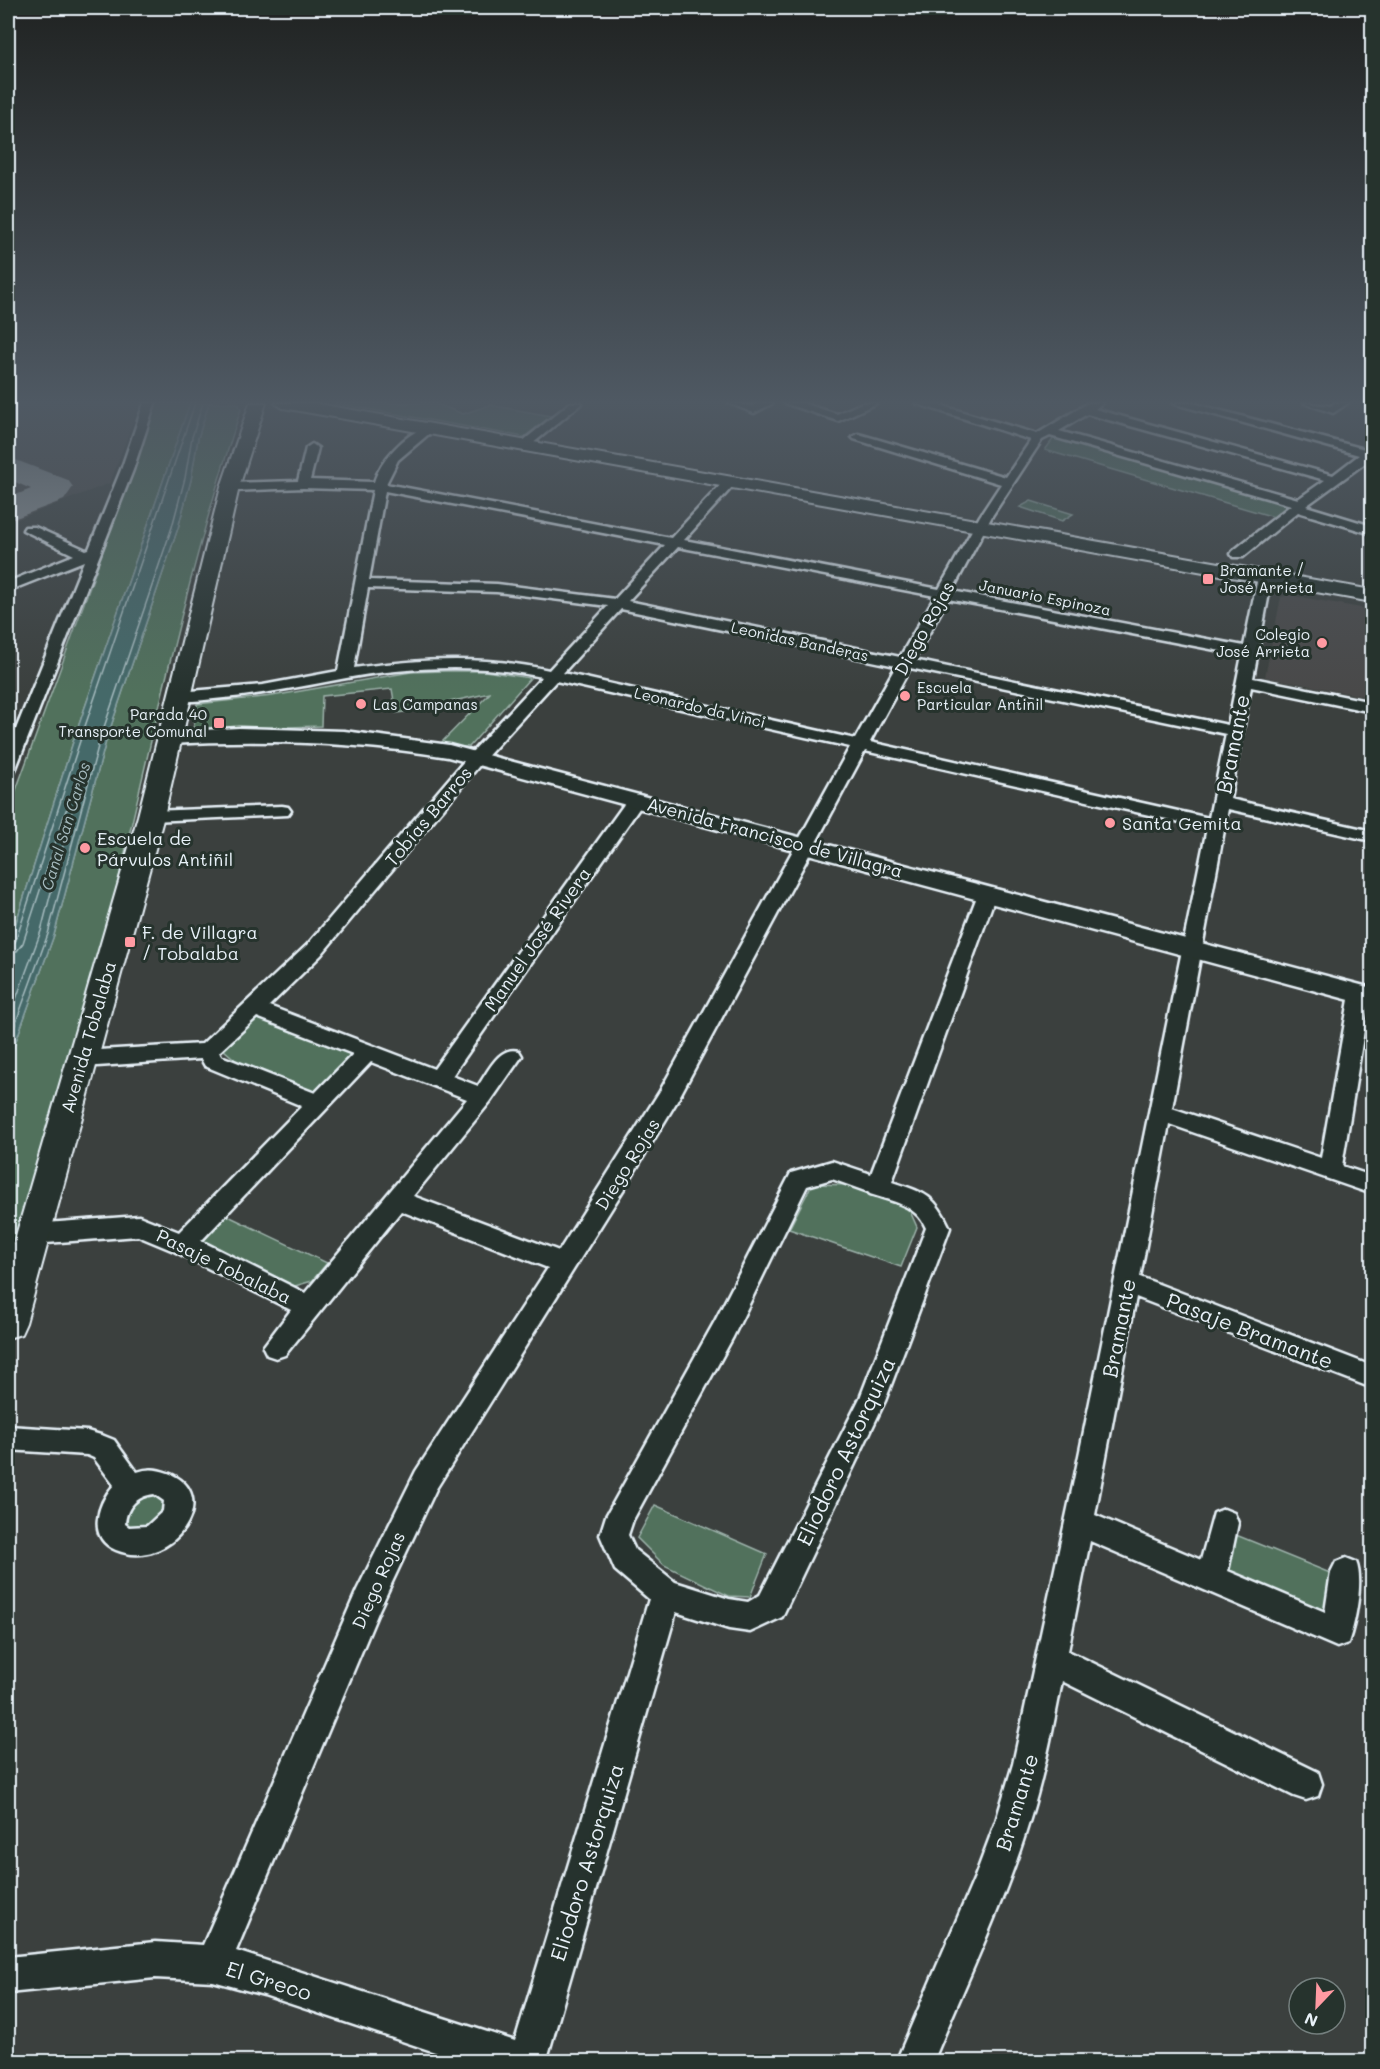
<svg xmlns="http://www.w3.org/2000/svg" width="1380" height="2069" font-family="Mali,sans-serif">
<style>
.built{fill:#494a49}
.green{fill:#51715b;stroke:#9cb1aa;stroke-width:1.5}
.water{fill:#446969;stroke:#869fa2;stroke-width:1.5}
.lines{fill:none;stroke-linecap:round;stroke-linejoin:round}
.shore{stroke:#a6bbbf;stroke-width:1.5}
.taxiway{fill:#92989b;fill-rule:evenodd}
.minor-casing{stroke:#e8f1f8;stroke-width:5}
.tertiary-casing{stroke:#e8f1f8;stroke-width:5}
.secondary-casing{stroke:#e8f1f8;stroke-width:4}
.minor{fill:#26332d;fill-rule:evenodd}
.tertiary{fill:#26332d;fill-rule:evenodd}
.secondary{fill:#26332d;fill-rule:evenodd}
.poi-dot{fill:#ff9aa2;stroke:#26332d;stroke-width:2}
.labels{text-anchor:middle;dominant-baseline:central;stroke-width:6;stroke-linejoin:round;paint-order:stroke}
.far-poi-label{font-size:15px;fill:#e8f1f8;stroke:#26332d;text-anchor:start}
.far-street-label{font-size:15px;fill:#e8f1f8;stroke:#26332d}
.far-water-label{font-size:16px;font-style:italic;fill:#a6bbbf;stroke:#26332d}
.street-label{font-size:18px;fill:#e8f1f8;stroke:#26332d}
.poi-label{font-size:18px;fill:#e8f1f8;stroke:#26332d;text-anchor:start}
.near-street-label{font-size:21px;fill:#e8f1f8;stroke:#26332d}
</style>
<rect width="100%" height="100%" fill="#3b403e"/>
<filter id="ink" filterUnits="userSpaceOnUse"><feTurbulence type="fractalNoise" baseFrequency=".0167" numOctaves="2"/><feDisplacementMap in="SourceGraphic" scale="12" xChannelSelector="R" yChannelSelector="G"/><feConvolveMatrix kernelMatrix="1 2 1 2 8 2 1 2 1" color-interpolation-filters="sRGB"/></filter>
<g filter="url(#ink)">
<!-- built -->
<g class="built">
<path d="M 8,403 L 140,403 L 110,483 L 8,523 Z"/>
<path d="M 941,403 L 1084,403 L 1034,431 Z"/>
<path d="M 1290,595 L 1372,610 L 1372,698 L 1265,677 L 1281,597 Z"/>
</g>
<!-- green -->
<g class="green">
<path d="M 157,403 L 190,403 L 74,739 L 8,948 L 8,812 Z"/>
<path d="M 209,403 L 238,403 L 241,409 C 171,621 132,842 75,1057 C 54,1134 31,1209 8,1285 L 8,1063 L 54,935 L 106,741 L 178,528 L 191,480 L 198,438 Z"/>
<path d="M 334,403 L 434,403 L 463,414 L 490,405 L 551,416 L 524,437 Z"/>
<path d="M 1056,435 L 1295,503 L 1274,517 L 1045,450 Z"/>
<path d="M 1031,501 L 1073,514 L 1062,521 L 1020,507 Z"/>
<path d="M 447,671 L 485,671 L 530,678 L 469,747 L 438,746 L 490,693 L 440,704 L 433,709 L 396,713 L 392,689 L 322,696 L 321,726 L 193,730 L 197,704 L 272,696 L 411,672 Z"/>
<path d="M 260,1015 L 357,1055 L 321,1095 L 246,1069 L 224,1050 Z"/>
<path d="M 812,1184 L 851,1185 L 909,1209 L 917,1227 L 901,1267 L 789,1229 Z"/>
<path d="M 226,1215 L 327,1263 L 312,1281 L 288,1288 L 201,1244 Z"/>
<path d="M 153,1486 L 169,1506 L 154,1527 L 128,1532 L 118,1508 Z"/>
<path d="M 655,1505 L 767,1554 L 750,1597 L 729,1596 L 664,1565 L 637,1538 Z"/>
<path d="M 1236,1535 L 1330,1573 L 1323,1618 L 1227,1579 Z"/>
</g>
<!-- water -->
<path class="water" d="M 190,403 L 209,403 L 198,438 L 191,480 L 178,528 L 106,741 L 54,935 L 8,1063 L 8,948 L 74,739 Z"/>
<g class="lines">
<!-- shore -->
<g class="shore">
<path d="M 8,946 L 13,945 L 16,940 L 80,741 L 195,403"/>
<path d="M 8,953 L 17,951 L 23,943 L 66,810 L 70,808 L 72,811 L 41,931 L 8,1021"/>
<path d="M 8,1044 L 48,934 L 100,739 L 172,527 L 185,478 L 192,437 L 203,403"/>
</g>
<!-- taxiway -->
<path class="taxiway" d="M 8,457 L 68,480 L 73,487 L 64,500 L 8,521 L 8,498 L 31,489 L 8,479 Z"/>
<!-- minor casing -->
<g class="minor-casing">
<g id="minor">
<path d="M 144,403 L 155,403 L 133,470 L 16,768 L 14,772 L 8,773 L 8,749 L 84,561 L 8,591 L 8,582 L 74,555 L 23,530 L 25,527 L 35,527 L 86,550 L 89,549 L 121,470 Z"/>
<path d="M 570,403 L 582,403 L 526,449 L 518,449 L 518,445 Z"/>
<path d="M 729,403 L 753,406 L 758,403 L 773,403 L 754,413 Z"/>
<path d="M 784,403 L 802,403 L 837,414 L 862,403 L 877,403 L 838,421 Z"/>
<path d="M 915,403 L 933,403 L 1037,434 L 1088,403 L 1102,403 L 1095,409 L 1333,475 L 1359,455 L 1172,403 L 1192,403 L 1372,451 L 1372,458 L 1306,506 L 1372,526 L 1372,534 L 1298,512 L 1243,557 L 1233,557 L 1231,554 L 1233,551 L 1291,505 L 1050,436 L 1042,440 L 992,516 L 952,591 L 1244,646 L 1258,577 L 1260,574 L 1270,574 L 1272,577 L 1253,678 L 1372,702 L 1372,712 L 1251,687 L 1230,799 L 1372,831 L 1372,841 L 1228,809 L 1172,1108 L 1321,1158 L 1350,994 L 1353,989 L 1360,987 L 1367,989 L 1370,994 L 1342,1166 L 1372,1176 L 1372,1194 L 1169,1124 L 1140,1277 L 1372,1366 L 1372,1388 L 1136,1297 L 1095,1515 L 1201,1560 L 1214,1513 L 1224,1509 L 1234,1513 L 1238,1523 L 1228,1571 L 1325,1612 L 1331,1572 L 1336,1562 L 1346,1558 L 1356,1562 C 1364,1580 1355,1624 1348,1643 L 1337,1647 L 1090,1541 L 1068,1651 L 1318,1772 L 1322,1784 L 1318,1796 L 1306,1800 L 1294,1796 L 1062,1681 C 1053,1728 1044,1774 1030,1819 C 1005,1902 966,1982 933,2062 L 896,2062 L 975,1877 L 996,1821 L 1013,1764 L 1073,1485 L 1207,828 L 865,751 L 677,1101 L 627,1184 L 436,1489 L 379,1610 L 236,1951 L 515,2041 L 649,1599 L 615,1570 L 600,1535 L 606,1516 L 715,1321 L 791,1173 L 832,1161 L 871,1174 L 978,894 L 980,890 L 994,890 L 996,894 L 892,1182 C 925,1193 935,1195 950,1228 L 885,1401 L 782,1617 L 750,1632 L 729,1629 L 676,1612 L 546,2062 L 465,2062 L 264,1995 L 213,1981 L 155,1978 L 8,1993 L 8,1957 L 155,1942 L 203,1945 L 357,1590 L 416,1471 L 548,1268 L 401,1211 L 285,1355 L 276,1358 L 267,1355 L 263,1347 L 291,1310 L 174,1251 L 138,1236 L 33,1244 L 24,1241 L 21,1234 L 24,1227 L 33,1224 L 139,1216 L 179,1232 L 302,1106 L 205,1066 L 201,1059 L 82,1067 L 74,1064 L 71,1059 L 74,1054 L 82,1051 L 202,1044 L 307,945 L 471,753 L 542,677 C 478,663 405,667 341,679 C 299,687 258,695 214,699 C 201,700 186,703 173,700 L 171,697 L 173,694 L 179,692 L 263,685 L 338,671 L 373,490 L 303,488 L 230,491 L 224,487 L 230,483 L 298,481 L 306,448 L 312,444 L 318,448 L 310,480 L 374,482 C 381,460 404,434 427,427 L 433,430 L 431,432 L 398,460 L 386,484 L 671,538 L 725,480 L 729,479 L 735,483 L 733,486 L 684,540 L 939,589 L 980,516 L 1001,484 L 854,439 L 852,437 L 858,434 L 862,435 L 1006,477 L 1031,440 ZM 1087,414 L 1325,480 L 1298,499 L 1059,431 ZM 385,491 L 665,545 L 615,599 L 497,584 L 369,580 ZM 678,547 L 935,596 L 900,657 L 628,601 ZM 368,588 L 497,592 L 608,606 L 549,670 C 485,655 418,659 354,668 ZM 948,599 L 1242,655 L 1228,725 L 914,660 ZM 621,609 L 896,666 L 855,739 L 563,673 ZM 910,668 L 1226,734 L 1209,818 L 870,742 ZM 556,681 L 850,747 L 660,1091 L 559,1251 L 413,1196 L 490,1102 L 522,1056 L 519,1051 C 499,1045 488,1072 478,1086 L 452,1076 L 645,800 L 642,796 L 630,796 L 434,1069 L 269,1006 L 321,955 L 483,761 ZM 257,1017 L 353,1054 L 315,1093 L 221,1056 L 219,1052 ZM 371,1062 L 467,1099 L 305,1293 L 201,1241 ZM 832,1179 L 868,1192 L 870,1194 C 891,1201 916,1204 926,1228 L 860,1398 L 760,1595 L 748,1602 L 729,1599 L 675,1582 L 635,1550 L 628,1535 L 633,1520 L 733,1337 L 807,1186 Z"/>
<path d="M 1304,403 L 1331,406 L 1335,403 L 1348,403 L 1333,413 Z"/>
<path d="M 282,806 L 288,807 L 291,811 L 288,815 L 151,821 L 145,820 L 142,816 L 145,812 L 151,811 Z"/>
<path d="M 8,1426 L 87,1431 L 104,1436 L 114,1440 L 137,1472 C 149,1468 156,1469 168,1473 C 225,1494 172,1573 116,1550 C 87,1538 97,1504 114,1485 L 94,1458 L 87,1455 L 8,1450 ZM 154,1494 L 164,1501 L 163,1511 L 147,1526 L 129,1527 L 125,1524 C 126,1507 137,1496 154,1494 Z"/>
</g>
</g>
<!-- tertiary casing -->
<g class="tertiary-casing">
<path id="tertiary" d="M 239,728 L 344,731 L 449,745 L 1372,988 L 1372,1006 L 448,757 C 355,742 263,739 169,744 L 162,742 L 158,738 L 162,734 L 169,732 Z"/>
</g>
<!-- secondary casing -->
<g class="secondary-casing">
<g id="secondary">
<path d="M 250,403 L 266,403 L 239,487 L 164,816 L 26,1323 L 21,1334 L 8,1338 L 8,1263 L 138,816 L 221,487 Z"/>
<path d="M 275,403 L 313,403 L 1372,590 L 1372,602 L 283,408 Z"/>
</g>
</g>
<!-- minor -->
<use href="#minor" class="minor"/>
<!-- tertiary -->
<use href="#tertiary" class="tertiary"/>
<!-- secondary -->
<use href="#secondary" class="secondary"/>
</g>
</g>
<!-- sky -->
<linearGradient id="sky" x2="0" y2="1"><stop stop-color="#202322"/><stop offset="0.58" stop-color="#4f5963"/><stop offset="1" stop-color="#4f5963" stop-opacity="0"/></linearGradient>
<rect width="1380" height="693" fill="url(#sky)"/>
<!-- markers -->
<g class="poi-dot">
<rect x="1202" y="573" width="12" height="12" rx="3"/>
<circle cx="1322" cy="643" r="6"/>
<circle cx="905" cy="696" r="6"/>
<circle cx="361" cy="704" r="6"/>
<rect x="213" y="717" width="12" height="12" rx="3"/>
<circle cx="1110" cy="823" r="6"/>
<circle cx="85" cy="848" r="6"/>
<rect x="124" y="936" width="12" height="12" rx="3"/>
</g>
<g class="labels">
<!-- far-poi labels -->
<g class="far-poi-label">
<text x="1220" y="570">Bramante /<tspan x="1220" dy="17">José Arrieta</tspan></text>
<text x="1310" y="634" text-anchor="end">Colegio<tspan x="1310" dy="17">José Arrieta</tspan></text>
<text x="917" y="687">Escuela<tspan x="917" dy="17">Particular Antinil</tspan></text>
<text x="373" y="704">Las Campanas</text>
<text x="207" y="714" text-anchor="end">Parada 40<tspan x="207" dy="17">Transporte Comunal</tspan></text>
</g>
<!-- far-street labels -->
<g class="far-street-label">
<text transform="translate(1045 597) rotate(11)">Januario Espinoza</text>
<text transform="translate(800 641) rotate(12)">Leonidas Banderas</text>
<text transform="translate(700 707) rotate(13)">Leonardo da Vinci</text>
</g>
<!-- far-water labels -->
<g class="far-water-label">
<text transform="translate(65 826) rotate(-73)">Canal San Carlos</text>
</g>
<!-- street labels -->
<g class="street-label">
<text transform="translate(924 628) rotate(-61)">Diego Rojas</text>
<text transform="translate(428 816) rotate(-50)">Tobías Barros</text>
<text transform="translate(775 837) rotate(15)">Avenida Francisco de Villagra</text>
<text transform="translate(537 939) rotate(-55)">Manuel José Rivera</text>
<text transform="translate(88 1037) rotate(-74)">Avenida Tobalaba</text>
<text transform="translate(627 1164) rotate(-58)">Diego Rojas</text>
<text transform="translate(224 1266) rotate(26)">Pasaje Tobalaba</text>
<text transform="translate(378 1580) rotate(-66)">Diego Rojas</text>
</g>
<!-- poi labels -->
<g class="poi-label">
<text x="1122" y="823">Santa Gemita</text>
<text x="97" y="838">Escuela de<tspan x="97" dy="21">Párvulos Antiñil</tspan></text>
<text x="142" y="932">F. de Villagra<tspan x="142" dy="21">/ Tobalaba</tspan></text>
</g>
<!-- near-street labels -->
<g class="near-street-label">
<text transform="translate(1232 744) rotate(-79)">Bramante</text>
<text transform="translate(1118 1328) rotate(-79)">Bramante</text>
<text transform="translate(1250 1330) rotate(21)">Pasaje Bramante</text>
<text transform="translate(845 1451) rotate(-65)">Eliodoro Astorquiza</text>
<text transform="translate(1016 1802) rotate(-73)">Bramante</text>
<text transform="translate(586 1862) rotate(-73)">Eliodoro Astorquiza</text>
<text transform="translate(269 1980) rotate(17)">El Greco</text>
</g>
</g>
<!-- margin -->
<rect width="1380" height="2069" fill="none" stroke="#26332d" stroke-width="30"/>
<rect x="15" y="15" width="1350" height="2039" fill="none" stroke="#e8f1f8" stroke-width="2" filter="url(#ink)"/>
<!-- north arrow -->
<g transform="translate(1317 2006) rotate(203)"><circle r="28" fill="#26332d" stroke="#747f7e" stroke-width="1.5"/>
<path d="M0-4.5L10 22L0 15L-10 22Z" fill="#ff9aa2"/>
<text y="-9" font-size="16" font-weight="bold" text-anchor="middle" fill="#e8f1f8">N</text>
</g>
</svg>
